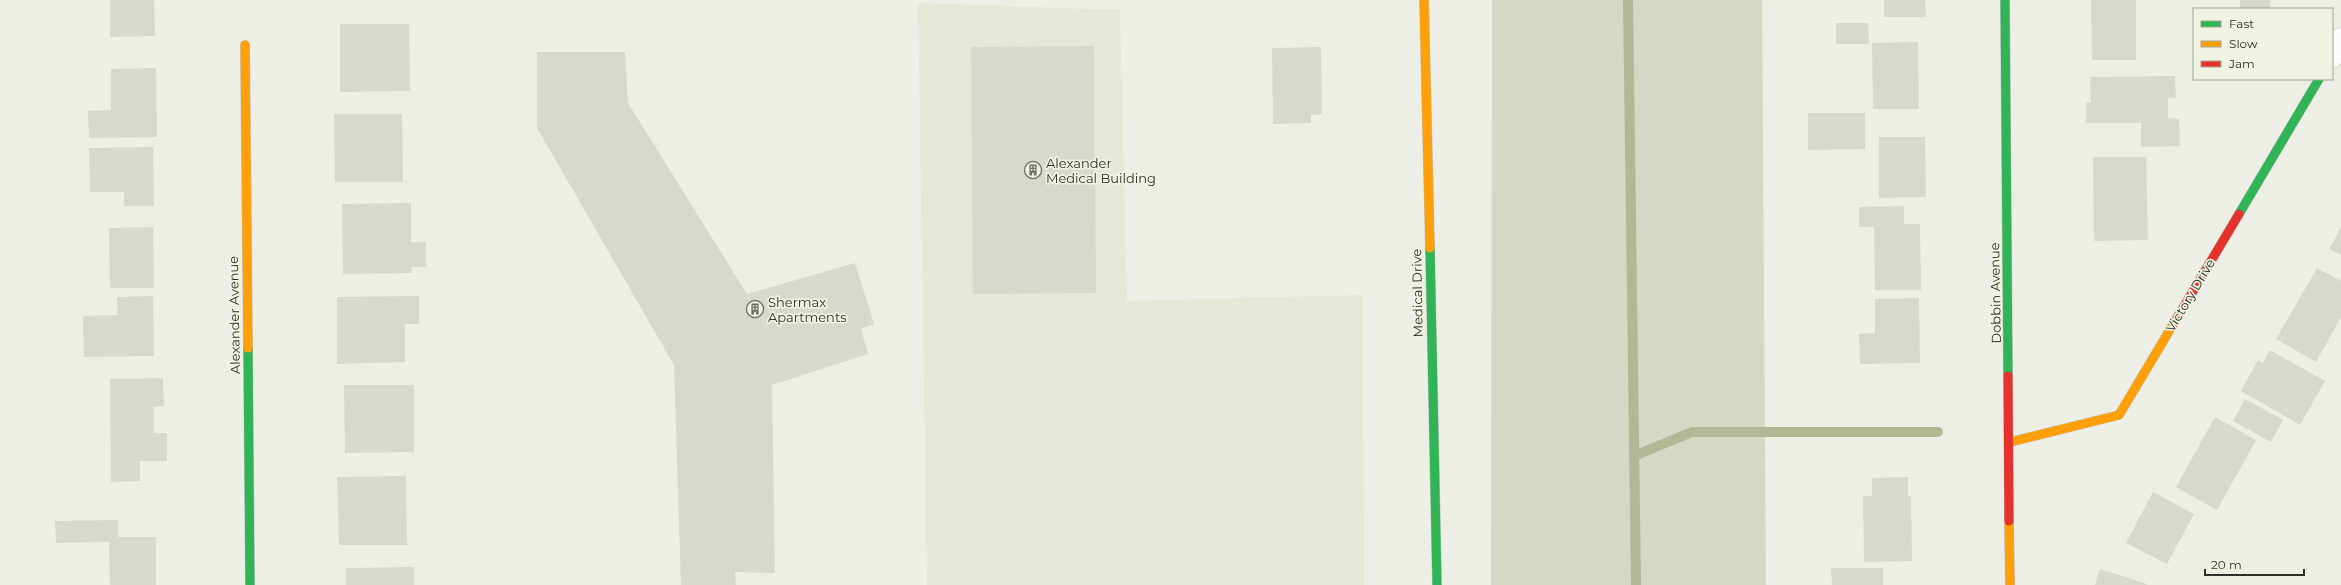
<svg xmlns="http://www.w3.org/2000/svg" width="2341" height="585" font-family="Montserrat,sans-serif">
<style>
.built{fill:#e4e8d6}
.green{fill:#d5d8c2}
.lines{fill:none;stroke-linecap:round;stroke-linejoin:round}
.stream{stroke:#b2b896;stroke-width:10}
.building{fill:#d7d9cc}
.street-casing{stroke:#c3c5bd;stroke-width:23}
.fast-casing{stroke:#c3c5bd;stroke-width:10}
.slow-casing{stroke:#c3c5bd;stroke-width:10}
.jam-casing{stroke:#c3c5bd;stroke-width:10}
.street{stroke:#fcfdfb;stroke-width:22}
.fast{stroke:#30b455;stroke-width:9}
.slow{stroke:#ff9f0a;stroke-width:9}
.jam{stroke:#e5322d;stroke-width:9}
.labels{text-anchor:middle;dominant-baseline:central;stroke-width:3.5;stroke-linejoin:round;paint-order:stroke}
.poi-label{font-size:13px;fill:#2d2e28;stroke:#f0f3e2;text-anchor:start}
.street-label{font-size:13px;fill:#2d2e28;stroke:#f0f3e2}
</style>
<rect width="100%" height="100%" fill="#edefe6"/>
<!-- built -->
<path class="built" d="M 918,3 L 1120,10 L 1127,301 L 1363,295 L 1364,585 L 927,585 Z"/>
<!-- green -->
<path class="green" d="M 1492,0 L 1762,0 L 1766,585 L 1491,585 Z"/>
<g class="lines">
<!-- stream -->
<g class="stream">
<path d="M 1628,0 L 1636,585"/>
<path d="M 1634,456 L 1692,432 L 1938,432"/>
</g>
</g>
<!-- building -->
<g class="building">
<path d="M 110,0 L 154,0 L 155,36 L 110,37 Z"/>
<path d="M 1884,0 L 1925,0 L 1926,17 L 1884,17 Z"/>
<path d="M 2091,0 L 2136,0 L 2136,60 L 2092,60 Z"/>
<rect x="2240" y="0" width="30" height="9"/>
<path d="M 1836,23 L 1868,23 L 1869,44 L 1836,44 Z"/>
<path d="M 340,24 L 409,24 L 410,91 L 340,92 Z"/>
<path d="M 1918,42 L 1919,109 L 1873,109 L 1872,43 Z"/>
<path d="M 1094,46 L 1096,293 L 973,294 L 971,47 Z"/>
<path d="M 1321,47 L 1322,114 L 1311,115 L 1311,123 L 1273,124 L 1272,48 Z"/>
<path d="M 537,52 L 625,52 L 628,103 L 747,294 L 855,263 L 874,324 L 861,329 L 868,354 L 772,385 L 775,573 L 735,572 L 736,585 L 681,585 L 674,365 L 537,128 Z"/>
<path d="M 156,68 L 157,137 L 89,138 L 88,111 L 111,110 L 111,69 Z"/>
<path d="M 2175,76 L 2176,98 L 2168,98 L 2168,118 L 2179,119 L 2180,146 L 2141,147 L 2141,123 L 2086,123 L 2086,103 L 2091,102 L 2090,77 Z"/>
<path d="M 1808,113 L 1865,113 L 1865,149 L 1808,150 Z"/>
<path d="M 334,114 L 402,114 L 403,182 L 335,182 Z"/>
<path d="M 1879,137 L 1925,137 L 1926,197 L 1879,198 Z"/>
<path d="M 153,147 L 154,206 L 124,206 L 124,192 L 90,192 L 89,148 Z"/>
<path d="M 2093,157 L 2146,157 L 2148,240 L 2094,241 Z"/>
<path d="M 411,203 L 411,242 L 426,242 L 426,267 L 411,267 L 412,273 L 343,274 L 342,204 Z"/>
<path d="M 1904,206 L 1904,224 L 1920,224 L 1921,290 L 1875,290 L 1874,227 L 1859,227 L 1859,207 Z"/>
<path d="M 153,227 L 154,288 L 110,288 L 109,228 Z"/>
<path d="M 2341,227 L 2341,255 L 2329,249 Z"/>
<path d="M 2317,268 L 2341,281 L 2341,317 L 2316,362 L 2276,339 Z"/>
<path d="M 153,296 L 154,356 L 84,357 L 83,316 L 118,315 L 117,297 Z"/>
<path d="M 419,296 L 419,324 L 405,324 L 405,362 L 337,364 L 337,297 Z"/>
<path d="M 1919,298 L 1920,363 L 1860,364 L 1859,334 L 1875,333 L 1875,299 Z"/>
<path d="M 2270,350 L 2325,381 L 2300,425 L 2241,391 L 2258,360 L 2263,363 Z"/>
<path d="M 163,378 L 164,406 L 154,407 L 154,433 L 167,433 L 167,461 L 140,461 L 140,481 L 111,482 L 110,379 Z"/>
<path d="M 344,385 L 414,385 L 414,452 L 345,453 Z"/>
<path d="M 2245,399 L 2283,420 L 2271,442 L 2233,421 Z"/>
<path d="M 2215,417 L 2256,440 L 2217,510 L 2176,487 Z"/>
<path d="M 406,476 L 407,545 L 339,545 L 337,477 Z"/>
<path d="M 1908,477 L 1908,496 L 1911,496 L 1912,561 L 1864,562 L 1863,496 L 1872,496 L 1872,478 Z"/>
<path d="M 2153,492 L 2194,514 L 2167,564 L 2126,543 Z"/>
<path d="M 118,520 L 118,537 L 156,537 L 156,585 L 110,585 L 109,542 L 56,543 L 55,521 Z"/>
<path d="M 414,567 L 414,585 L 346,585 L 346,568 Z"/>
<path d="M 1831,568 L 1883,568 L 1883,585 L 1832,585 Z"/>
<path d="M 2100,569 L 2147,584 L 2146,585 L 2095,585 Z"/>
</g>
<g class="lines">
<!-- street casing -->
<g class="street-casing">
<path id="street" d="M 2332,57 L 2341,39"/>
</g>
<!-- fast casing -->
<g class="fast-casing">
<g id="fast">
<path d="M 2005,0 L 2008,376"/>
<path d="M 2239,214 L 2319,79"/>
<path d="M 1430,248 L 1437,585"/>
<path d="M 248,348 L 250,585"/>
</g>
</g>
<!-- slow casing -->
<g class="slow-casing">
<g id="slow">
<path d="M 1424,0 L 1430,248"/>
<path d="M 245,45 L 248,348"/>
<path d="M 2010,442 L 2119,415 L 2174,323"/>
<path d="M 2009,521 L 2010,585"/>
</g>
</g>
<!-- jam casing -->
<g class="jam-casing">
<g id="jam">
<path d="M 2174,323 L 2239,214"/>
<path d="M 2008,376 L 2009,521"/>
</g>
</g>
<!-- street -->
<use href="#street" class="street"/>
<!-- fast -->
<use href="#fast" class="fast"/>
<!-- slow -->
<use href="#slow" class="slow"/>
<!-- jam -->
<use href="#jam" class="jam"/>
</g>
<!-- icons -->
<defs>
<g id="building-ring" transform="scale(0.9)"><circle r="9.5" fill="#f0f3e2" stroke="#70726a" stroke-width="1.5"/><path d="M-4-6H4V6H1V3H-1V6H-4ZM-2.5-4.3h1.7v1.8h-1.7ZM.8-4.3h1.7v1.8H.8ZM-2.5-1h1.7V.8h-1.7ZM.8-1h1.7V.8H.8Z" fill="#70726a"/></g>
</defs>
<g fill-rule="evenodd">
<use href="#building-ring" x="1033" y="170"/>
<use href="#building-ring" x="755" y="309"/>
</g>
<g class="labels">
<!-- poi labels -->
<g class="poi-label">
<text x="1046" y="163">Alexander<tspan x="1046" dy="15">Medical Building</tspan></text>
<text x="768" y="302">Shermax<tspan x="768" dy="15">Apartments</tspan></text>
</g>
<!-- street labels -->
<g class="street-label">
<text transform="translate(1417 293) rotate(-91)">Medical Drive</text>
<text transform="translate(1995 293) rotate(-91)">Dobbin Avenue</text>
<text transform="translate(2190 295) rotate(-59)">Victory Drive</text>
<text transform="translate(234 315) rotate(-91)">Alexander Avenue</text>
</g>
</g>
<!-- legend -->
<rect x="2193" y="8" width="140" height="72" fill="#f0f3e2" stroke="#a2a498"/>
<rect x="2201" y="21" width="20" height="6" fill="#30b455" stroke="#a2a498"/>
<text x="2229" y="28" font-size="12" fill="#2d2e28">Fast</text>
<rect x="2201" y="41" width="20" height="6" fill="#ff9f0a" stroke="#a2a498"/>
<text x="2229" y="48" font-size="12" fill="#2d2e28">Slow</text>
<rect x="2201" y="61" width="20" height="6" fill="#e5322d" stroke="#a2a498"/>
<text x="2229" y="68" font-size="12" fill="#2d2e28">Jam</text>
<!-- scale -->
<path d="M2205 569v6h99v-6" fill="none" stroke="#2d2e28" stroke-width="2"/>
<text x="2211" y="569" font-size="12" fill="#2d2e28" stroke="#f0f3e2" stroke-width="3" paint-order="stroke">20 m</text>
</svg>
